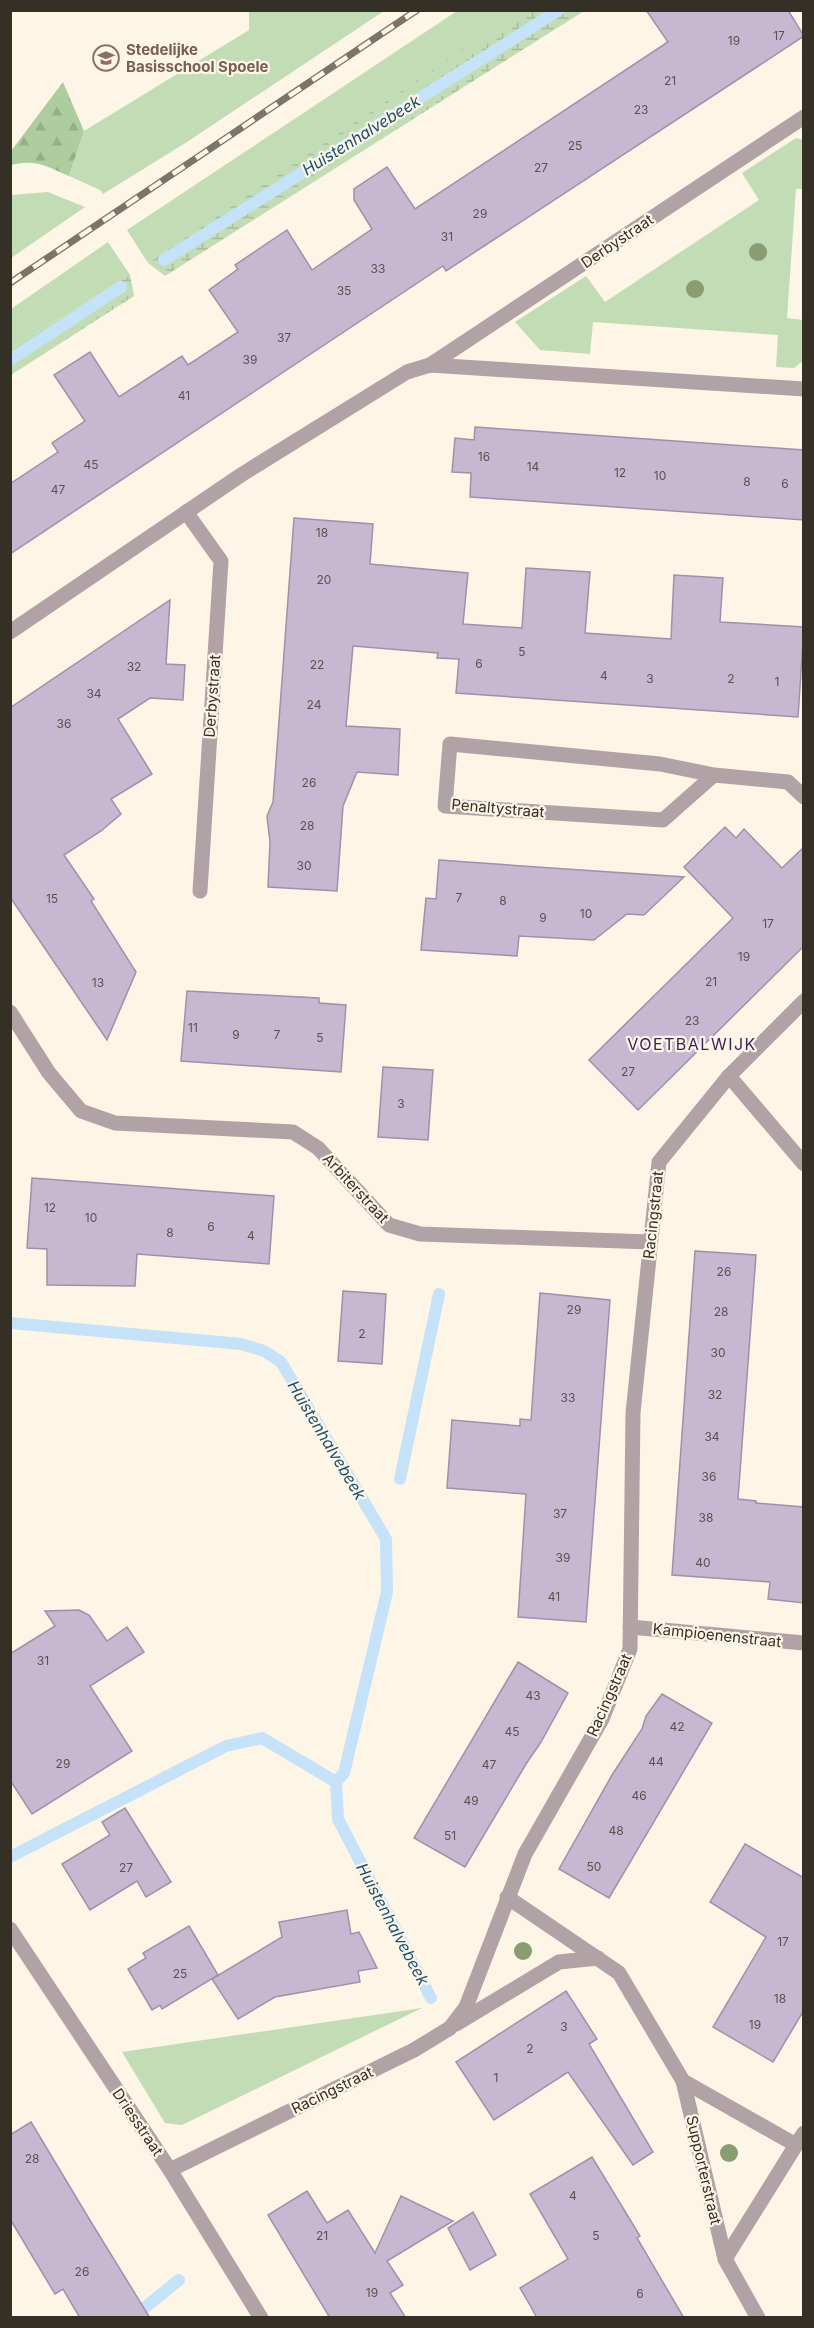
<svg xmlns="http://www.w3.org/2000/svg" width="814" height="2328" font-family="Inter,sans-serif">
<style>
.grass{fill:#c2dcb6}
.forest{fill:url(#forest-firs)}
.wetland{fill:url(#wetland-marsh)}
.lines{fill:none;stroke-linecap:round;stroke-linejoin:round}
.stream{stroke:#c5e2f9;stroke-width:12}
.building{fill:#c6b8d0;stroke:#9e91a9;stroke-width:1.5}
.minor{stroke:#b1a3a5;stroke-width:15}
.rail-casing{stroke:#7b7569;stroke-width:7}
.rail{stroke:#fdf6e6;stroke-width:4.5;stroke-dasharray:14;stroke-linecap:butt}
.tree{fill:#8a9d72}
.labels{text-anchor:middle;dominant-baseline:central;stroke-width:4.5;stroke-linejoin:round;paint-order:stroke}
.number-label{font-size:12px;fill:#595250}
.education-label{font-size:15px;font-weight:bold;fill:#785e54;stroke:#fdf6e6;text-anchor:start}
.street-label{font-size:15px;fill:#353026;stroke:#fdf6e6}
.water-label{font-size:16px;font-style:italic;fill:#1a4f74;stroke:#fdf6e6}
.neighbourhood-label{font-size:16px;letter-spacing:1.5px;fill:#3e225c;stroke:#fdf6e6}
</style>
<defs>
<pattern id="forest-firs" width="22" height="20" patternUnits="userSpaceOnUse" patternTransform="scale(1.5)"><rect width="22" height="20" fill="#adcd9e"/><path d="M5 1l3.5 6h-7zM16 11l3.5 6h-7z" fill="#95b088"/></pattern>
<pattern id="wetland-marsh" width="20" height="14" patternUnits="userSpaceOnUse" patternTransform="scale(1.5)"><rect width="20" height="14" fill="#c2dcb6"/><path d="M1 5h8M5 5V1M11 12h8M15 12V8" fill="none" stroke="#a7bd9c"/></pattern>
</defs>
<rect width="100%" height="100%" fill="#fdf6e6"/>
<!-- grass -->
<g class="grass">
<path d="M 249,11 L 384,11 L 187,142 L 103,194 L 100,190 L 69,176 L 84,131 L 249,30 Z"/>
<path d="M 457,11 L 521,11 L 148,263 L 127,230 Z"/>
<path d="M 796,138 L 803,140 L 803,189 L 796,189 L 787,318 L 803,320 L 804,360 L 794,368 L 776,367 L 778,335 L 593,322 L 590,354 L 540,350 L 515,322 L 586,276 L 605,302 L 759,200 L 742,173 Z"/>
<path d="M 48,192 L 85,207 L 11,258 L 11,195 Z"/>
<path d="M 108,242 L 130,275 L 11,348 L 11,309 Z"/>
<path d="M 422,2008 L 182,2125 L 165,2123 L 122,2052 Z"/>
</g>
<!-- forest -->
<path class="forest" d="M 63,82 L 84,131 L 69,176 C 45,166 37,159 11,165 L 11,151 Z"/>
<!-- wetland -->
<g class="wetland">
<path d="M 521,10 L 584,11 L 165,276 L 148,263 Z"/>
<path d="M 130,275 L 134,296 L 11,375 L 11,348 Z"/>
</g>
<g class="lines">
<!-- stream -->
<g class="stream">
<path d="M 164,260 L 559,10"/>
<path d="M 10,360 L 121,287"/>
<path d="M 10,1323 L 241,1344 L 264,1351 L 281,1362 L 386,1539 L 387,1592 L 344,1773 L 336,1782 L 262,1738 L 226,1746 L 10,1857"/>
<path d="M 400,1479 L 439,1294"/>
<path d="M 336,1782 L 338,1819 L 431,1998"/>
<path d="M 133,2317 L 179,2280"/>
</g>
</g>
<!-- building -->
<g class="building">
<path d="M 646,10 L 788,10 L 804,36 L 446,271 L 443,266 L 10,554 L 10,484 L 58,452 L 52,443 L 85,421 L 54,375 L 90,352 L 119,397 L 182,356 L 188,365 L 238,332 L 209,290 L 238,269 L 235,265 L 287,230 L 312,270 L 372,229 L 354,200 L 354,189 L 387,167 L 415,209 L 668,42 Z"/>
<path d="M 475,427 L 804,450 L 804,520 L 470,497 L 471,473 L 452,472 L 455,438 L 474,440 Z"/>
<path d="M 294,518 L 373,524 L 370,564 L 468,573 L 463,624 L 522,628 L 526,568 L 590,572 L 585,633 L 671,639 L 674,575 L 723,578 L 720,622 L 804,627 L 798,717 L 456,693 L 459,659 L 437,658 L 438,653 L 353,646 L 346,726 L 400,729 L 398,775 L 357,772 L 343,806 L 337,891 L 268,887 L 270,842 L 267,816 L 273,802 Z"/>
<path d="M 170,600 L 166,664 L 185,665 L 183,700 L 150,698 L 118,719 L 152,774 L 111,799 L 121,814 L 101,831 L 64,855 L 94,899 L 91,901 L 136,972 L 107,1040 L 10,897 L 10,708 Z"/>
<path d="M 725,827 L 736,838 L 744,829 L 782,868 L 804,847 L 804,946 L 638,1110 L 589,1060 L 733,918 L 684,867 Z"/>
<path d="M 439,860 L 566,869 L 684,877 L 644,915 L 627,914 L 594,940 L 519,936 L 517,956 L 421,950 L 426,898 L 436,899 Z"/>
<path d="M 187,991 L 319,998 L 319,1003 L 346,1005 L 341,1072 L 181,1061 Z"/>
<path d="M 383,1067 L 433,1070 L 428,1140 L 378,1137 Z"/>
<path d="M 32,1178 L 274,1196 L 269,1264 L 137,1254 L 135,1286 L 47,1285 L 47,1249 L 27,1248 Z"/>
<path d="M 695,1251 L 756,1255 L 738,1499 L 756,1501 L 756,1503 L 804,1507 L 804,1603 L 768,1599 L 770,1582 L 672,1575 Z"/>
<path d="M 343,1291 L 386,1294 L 382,1364 L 338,1361 Z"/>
<path d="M 540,1293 L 610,1300 L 586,1622 L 518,1617 L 526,1494 L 447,1488 L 452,1420 L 520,1426 L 520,1419 L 531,1420 Z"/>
<path d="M 79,1610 L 89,1615 L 107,1641 L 127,1627 L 144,1652 L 90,1686 L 132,1751 L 32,1814 L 10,1780 L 10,1654 L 55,1626 L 45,1611 Z"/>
<path d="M 518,1662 L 568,1693 L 541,1742 L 526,1764 L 465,1867 L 414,1838 Z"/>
<path d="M 662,1694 L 712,1723 L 609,1898 L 559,1869 L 612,1775 L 642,1729 L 646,1716 Z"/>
<path d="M 125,1808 L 171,1882 L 146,1897 L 137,1881 L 90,1910 L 62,1864 L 110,1835 L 102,1822 Z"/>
<path d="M 745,1844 L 804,1878 L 804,2010 L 773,2062 L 713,2027 L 766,1937 L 710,1902 Z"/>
<path d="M 347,1910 L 351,1934 L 359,1932 L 377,1968 L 358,1971 L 360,1982 L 275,1997 L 238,2019 L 212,1979 L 282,1937 L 279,1922 Z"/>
<path d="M 189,1926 L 218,1975 L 162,2009 L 160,2005 L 152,2010 L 128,1969 L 146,1958 L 143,1953 Z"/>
<path d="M 566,1991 L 597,2039 L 589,2044 L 653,2152 L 633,2165 L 568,2072 L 494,2120 L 456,2062 Z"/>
<path d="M 31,2122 L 91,2222 L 150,2318 L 80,2318 L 63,2289 L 55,2294 L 10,2219 L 10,2135 Z"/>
<path d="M 592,2157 L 640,2236 L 637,2238 L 684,2318 L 537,2318 L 530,2305 L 520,2288 L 568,2259 L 530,2194 Z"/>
<path d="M 307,2191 L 327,2223 L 348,2210 L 375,2253 L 401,2196 L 453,2221 L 387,2261 L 403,2285 L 390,2293 L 406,2318 L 330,2318 L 268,2215 Z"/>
<path d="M 473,2212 L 496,2255 L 470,2270 L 448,2228 Z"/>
</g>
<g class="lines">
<!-- minor -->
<g class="minor">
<path d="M 430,365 L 804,117"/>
<path d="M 186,512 L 221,561 L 200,891"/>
<path d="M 10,632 L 241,475 L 407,372 L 430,365 L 804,389"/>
<path d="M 714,775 L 663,820 L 445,806 L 450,744 L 660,764 L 714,775 L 788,782 L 804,797"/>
<path d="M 10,1012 L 49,1073 L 81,1111 L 115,1123 L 293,1132 L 318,1148 L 389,1225 L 420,1234 L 650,1242"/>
<path d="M 729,1076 L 804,1164"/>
<path d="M 630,1627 L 804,1643"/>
<path d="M 507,1897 L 619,1973 L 683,2081 L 796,2145 L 804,2133"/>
<path d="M 10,1929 L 170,2170 L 261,2318"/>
<path d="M 456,2024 L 559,1962 L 598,1958"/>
<path d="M 683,2081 L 725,2259"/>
<path d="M 170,2170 L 414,2050 L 450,2028 L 466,2007 L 525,1854 L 602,1719 L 630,1649 L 633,1413 L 659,1162 L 729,1076 L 804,1001"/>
<path d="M 758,2318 L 725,2259 L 796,2145"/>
</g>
<!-- rail casing -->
<g class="rail-casing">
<path id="rail" d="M 10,283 L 417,10"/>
</g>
<!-- rail -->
<use href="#rail" class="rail"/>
</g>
<!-- trees -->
<g class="tree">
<circle cx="758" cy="252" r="9"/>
<circle cx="695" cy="289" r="9"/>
<circle cx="523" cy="1951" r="9"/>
<circle cx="729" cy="2153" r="9"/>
</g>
<!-- icons -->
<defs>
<g id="school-ring" transform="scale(1.35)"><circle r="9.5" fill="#fdf6e6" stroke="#8d6e63" stroke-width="1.5"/><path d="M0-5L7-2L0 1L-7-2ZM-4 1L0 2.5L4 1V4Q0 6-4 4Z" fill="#8d6e63"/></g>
</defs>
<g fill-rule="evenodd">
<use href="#school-ring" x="106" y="58"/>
</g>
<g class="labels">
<!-- number labels -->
<g class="number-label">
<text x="779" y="35">17</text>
<text x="734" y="40">19</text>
<text x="670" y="80">21</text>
<text x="641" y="109">23</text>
<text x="575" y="145">25</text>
<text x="541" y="167">27</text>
<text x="480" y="213">29</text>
<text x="447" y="236">31</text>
<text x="378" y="268">33</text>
<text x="344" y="290">35</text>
<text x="284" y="337">37</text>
<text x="250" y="359">39</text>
<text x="184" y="395">41</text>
<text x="484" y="456">16</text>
<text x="91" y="464">45</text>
<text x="533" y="466">14</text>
<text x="620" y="472">12</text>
<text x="660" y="475">10</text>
<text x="747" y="481">8</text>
<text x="785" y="483">6</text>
<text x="58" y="489">47</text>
<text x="322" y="532">18</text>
<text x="324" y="579">20</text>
<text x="522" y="651">5</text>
<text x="479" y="663">6</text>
<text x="317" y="664">22</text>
<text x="134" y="666">32</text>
<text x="604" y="675">4</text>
<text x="650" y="678">3</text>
<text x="731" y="678">2</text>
<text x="777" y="681">1</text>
<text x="94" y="693">34</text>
<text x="314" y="704">24</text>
<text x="64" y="723">36</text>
<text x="309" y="782">26</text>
<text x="307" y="825">28</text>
<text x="304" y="865">30</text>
<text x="459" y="897">7</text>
<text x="52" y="898">15</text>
<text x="503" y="900">8</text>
<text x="586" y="913">10</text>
<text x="543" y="917">9</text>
<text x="768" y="923">17</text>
<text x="744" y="956">19</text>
<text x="711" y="981">21</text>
<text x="98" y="982">13</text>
<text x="692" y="1020">23</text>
<text x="193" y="1027">11</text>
<text x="236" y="1034">9</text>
<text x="277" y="1034">7</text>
<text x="320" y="1037">5</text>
<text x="628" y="1071">27</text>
<text x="401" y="1103">3</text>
<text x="50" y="1207">12</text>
<text x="91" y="1217">10</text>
<text x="211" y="1226">6</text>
<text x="170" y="1232">8</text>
<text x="251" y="1235">4</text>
<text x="724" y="1271">26</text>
<text x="574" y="1309">29</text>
<text x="721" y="1311">28</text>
<text x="362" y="1333">2</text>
<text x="718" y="1352">30</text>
<text x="715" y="1394">32</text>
<text x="568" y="1397">33</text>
<text x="712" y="1436">34</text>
<text x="709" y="1476">36</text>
<text x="560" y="1513">37</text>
<text x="706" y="1517">38</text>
<text x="563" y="1557">39</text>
<text x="703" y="1562">40</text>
<text x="554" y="1596">41</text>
<text x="43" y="1660">31</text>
<text x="533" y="1695">43</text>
<text x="677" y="1726">42</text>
<text x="512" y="1731">45</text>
<text x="656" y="1761">44</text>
<text x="63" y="1763">29</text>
<text x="489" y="1764">47</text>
<text x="639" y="1795">46</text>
<text x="471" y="1800">49</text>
<text x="616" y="1830">48</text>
<text x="450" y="1835">51</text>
<text x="594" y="1866">50</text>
<text x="126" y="1867">27</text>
<text x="783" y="1941">17</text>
<text x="180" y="1973">25</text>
<text x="780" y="1998">18</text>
<text x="755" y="2024">19</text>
<text x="564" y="2026">3</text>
<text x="530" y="2048">2</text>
<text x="496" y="2077">1</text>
<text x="32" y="2158">28</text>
<text x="573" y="2195">4</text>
<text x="322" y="2235">21</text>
<text x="596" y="2235">5</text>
<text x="82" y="2271">26</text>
<text x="372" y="2292">19</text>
<text x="640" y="2293">6</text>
</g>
<!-- education labels -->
<g class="education-label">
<text x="126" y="49">Stedelijke<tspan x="126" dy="17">Basisschool Spoele</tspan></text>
</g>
<!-- street labels -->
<g class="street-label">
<text transform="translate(617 241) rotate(-34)">Derbystraat</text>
<text transform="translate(212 696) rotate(-86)">Derbystraat</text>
<text transform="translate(498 808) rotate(5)">Penaltystraat</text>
<text transform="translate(356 1188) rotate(47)">Arbiterstraat</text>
<text transform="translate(653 1215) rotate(-84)">Racingstraat</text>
<text transform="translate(717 1635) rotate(6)">Kampioenenstraat</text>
<text transform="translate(609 1695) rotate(-66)">Racingstraat</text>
<text transform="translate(332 2090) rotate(-26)">Racingstraat</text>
<text transform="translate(138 2122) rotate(56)">Driesstraat</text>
<text transform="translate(704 2170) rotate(77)">Supporterstraat</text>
</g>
<!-- water labels -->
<g class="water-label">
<text transform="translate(361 135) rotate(-32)">Huistenhalvebeek</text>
<text transform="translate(327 1440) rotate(59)">Huistenhalvebeek</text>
<text transform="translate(393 1924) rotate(62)">Huistenhalvebeek</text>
</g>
<!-- neighbourhood labels -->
<g class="neighbourhood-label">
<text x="692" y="1044">VOETBALWIJK</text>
</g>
</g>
<!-- border -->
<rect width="814" height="2328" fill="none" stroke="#353026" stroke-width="24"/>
</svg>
